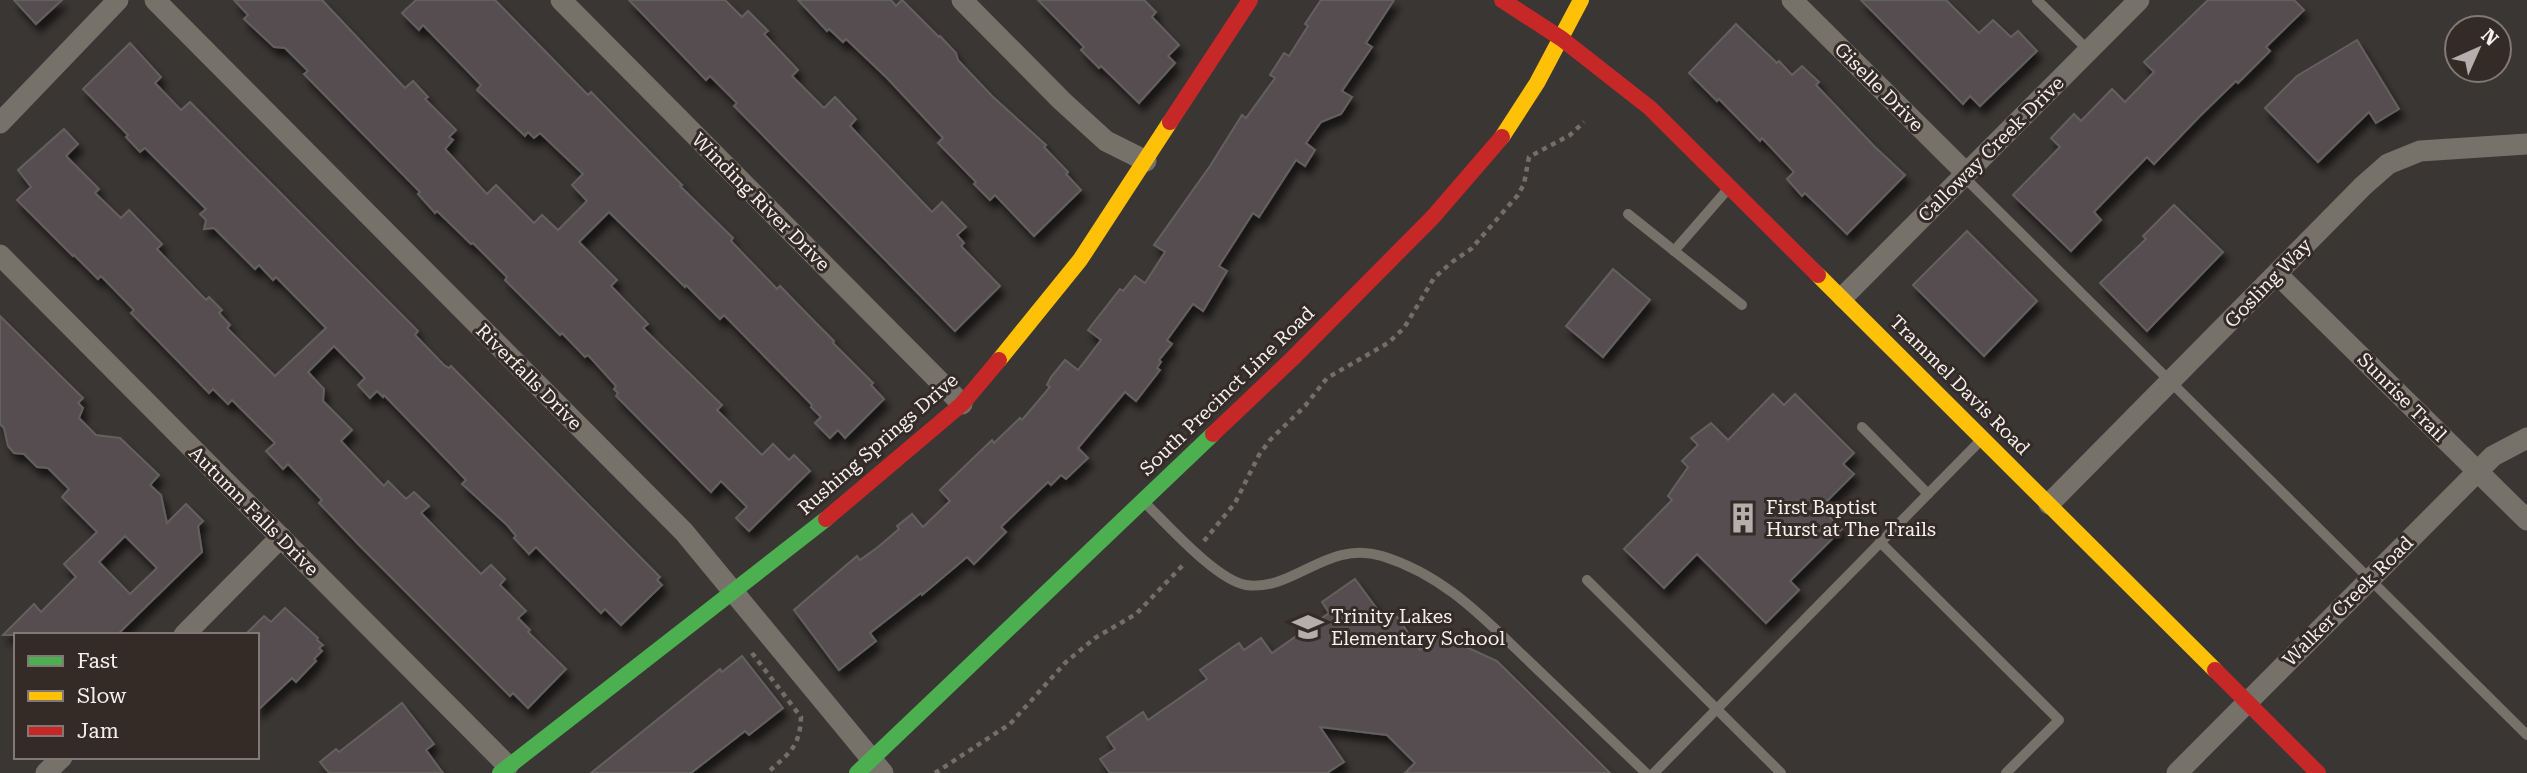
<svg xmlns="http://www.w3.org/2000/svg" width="2527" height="773" font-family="'Roboto Serif',serif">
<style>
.building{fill:#574d51;stroke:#646060;stroke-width:2;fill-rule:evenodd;filter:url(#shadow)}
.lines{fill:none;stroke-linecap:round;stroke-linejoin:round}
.path{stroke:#736e6a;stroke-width:4.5;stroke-dasharray:5 5;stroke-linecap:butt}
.lane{stroke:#76726a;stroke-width:10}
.street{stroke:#76726a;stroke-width:21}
.fast{stroke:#4caf50;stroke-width:16}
.slow{stroke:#ffc107;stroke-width:16}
.jam{stroke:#c62828;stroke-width:16}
.labels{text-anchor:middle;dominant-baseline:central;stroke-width:6;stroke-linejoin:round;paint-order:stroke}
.street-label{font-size:19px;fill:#f6efed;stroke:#342b27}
.poi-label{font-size:19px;fill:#f6efed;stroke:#342b27;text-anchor:start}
</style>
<defs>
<filter id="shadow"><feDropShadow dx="4.5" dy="8" stdDeviation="3.5" flood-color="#0009"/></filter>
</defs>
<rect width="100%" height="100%" fill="#3a3634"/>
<!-- building -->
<g class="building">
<path d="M 14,0 L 62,0 L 36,24 Z"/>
<path d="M 234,0 L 322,0 L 405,88 L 413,81 L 428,97 L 425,99 L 456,130 L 449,137 L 453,140 L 445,149 L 487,194 L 496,185 L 534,223 L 542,215 L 558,230 L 587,201 L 572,185 L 583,174 L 540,133 L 534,138 L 528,132 L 525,136 L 477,90 L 481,85 L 423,25 L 419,30 L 402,13 L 416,0 L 495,0 L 588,95 L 591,92 L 682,185 L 680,186 L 733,238 L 731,241 L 777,289 L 780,286 L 816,323 L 834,341 L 833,343 L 873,383 L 871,385 L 884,399 L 845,438 L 838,430 L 830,438 L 815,423 L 821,417 L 811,407 L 812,405 L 724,315 L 720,319 L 686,285 L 685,287 L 609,212 L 579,242 L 617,280 L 611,286 L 648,324 L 643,328 L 722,405 L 717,410 L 762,455 L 773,444 L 789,460 L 794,455 L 810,471 L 749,531 L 736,518 L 747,507 L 721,481 L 711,492 L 616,396 L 618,393 L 614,389 L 616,386 L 588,355 L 585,357 L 562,333 L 560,335 L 505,280 L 507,277 L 473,243 L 471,244 L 437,211 L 435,213 L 418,194 L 420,192 L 304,74 L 308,71 L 285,48 L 274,47 L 244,19 L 248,15 Z"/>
<path d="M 629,0 L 725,0 L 742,17 L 748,11 L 768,31 L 764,34 L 798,70 L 792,76 L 824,108 L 835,97 L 856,119 L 850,126 L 932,212 L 942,202 L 966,227 L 957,235 L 964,243 L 961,246 L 1000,286 L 955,331 L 734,106 L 737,103 L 710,76 L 706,80 Z"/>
<path d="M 798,0 L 891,0 L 896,6 L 902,0 L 939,37 L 940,36 L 956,53 L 958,60 L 992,96 L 1046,145 L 1044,147 L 1068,172 L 1066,174 L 1081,190 L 1034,236 L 995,195 L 990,200 L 974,184 L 976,182 L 938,143 L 943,138 L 887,78 L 846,39 L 843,42 L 829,29 L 827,31 Z"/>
<path d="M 1038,0 L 1144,0 L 1156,12 L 1152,17 L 1179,45 L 1168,56 L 1175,63 L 1139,103 L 1101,66 L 1099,68 L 1081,50 L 1084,47 Z"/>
<path d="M 1321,0 L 1394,0 L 1366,43 L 1372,47 L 1342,91 L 1352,97 L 1341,114 L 1321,122 L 1306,143 L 1315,150 L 1305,166 L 1296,160 L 1259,217 L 1253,213 L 1219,266 L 1227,271 L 1203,311 L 1193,304 L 1167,340 L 1172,344 L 1159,360 L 1161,362 L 1157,368 L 1160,370 L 1136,401 L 1125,392 L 1078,448 L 1088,458 L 1066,479 L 1061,475 L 1051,485 L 1048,482 L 1001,527 L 1006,532 L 974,564 L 967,557 L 922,595 L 921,593 L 870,633 L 876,641 L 839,670 L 794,610 L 857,556 L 860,560 L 878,547 L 899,529 L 897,526 L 912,514 L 923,527 L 950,501 L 940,490 L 992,440 L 994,443 L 1020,418 L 1022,420 L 1050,387 L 1047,385 L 1051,377 L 1065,360 L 1078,370 L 1101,340 L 1088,330 L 1120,289 L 1123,291 L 1135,276 L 1145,283 L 1165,252 L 1154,245 L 1210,166 L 1242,115 L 1246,118 L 1275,78 L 1270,75 L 1284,53 L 1289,56 L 1308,26 L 1305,24 Z"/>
<path d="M 1861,0 L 1946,0 L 1979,33 L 1993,20 L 2011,37 L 2018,31 L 2037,51 L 1980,106 L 1970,96 L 1963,104 Z"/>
<path d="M 2208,0 L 2294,0 L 2304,10 L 2266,47 L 2270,51 L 2238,83 L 2236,81 L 2199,117 L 2154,164 L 2147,157 L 2094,212 L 2101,220 L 2071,251 L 2013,195 L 2060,147 L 2051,138 L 2074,114 L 2081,121 L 2112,89 L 2125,102 L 2154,72 L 2144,62 Z"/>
<path d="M 1736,24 L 1777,63 L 1779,61 L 1792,75 L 1802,66 L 1819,82 L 1816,85 L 1874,146 L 1905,175 L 1847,234 L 1805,193 L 1802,196 L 1787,179 L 1794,172 L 1762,138 L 1760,141 L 1719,99 L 1717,101 L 1689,73 Z"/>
<path d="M 2357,40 L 2399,109 L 2376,123 L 2369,112 L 2318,162 L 2265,108 L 2297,76 Z"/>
<path d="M 130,43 L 161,77 L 155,83 L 181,110 L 190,102 L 418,331 L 415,335 L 444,365 L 449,368 L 451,366 L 660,577 L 657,580 L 662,585 L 621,625 L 605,609 L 601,613 L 536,547 L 529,554 L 514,538 L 516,536 L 507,525 L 462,484 L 466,480 L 384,395 L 383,397 L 377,391 L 370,398 L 358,385 L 365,378 L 334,346 L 308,372 L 324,389 L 323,401 L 352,430 L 341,441 L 384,486 L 388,481 L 406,499 L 414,492 L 429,506 L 421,513 L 481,574 L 491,565 L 505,579 L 500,585 L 526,611 L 518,618 L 530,630 L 528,632 L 566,669 L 528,708 L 513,693 L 510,696 L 358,544 L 319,503 L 322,500 L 288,464 L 283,469 L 266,451 L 275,443 L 232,400 L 228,404 L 213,389 L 209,393 L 131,313 L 134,310 L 101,276 L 98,279 L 74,255 L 73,256 L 17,200 L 31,187 L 18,170 L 64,129 L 78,144 L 66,156 L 99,189 L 95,193 L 121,218 L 129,210 L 162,244 L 157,249 L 206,300 L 209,297 L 222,310 L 219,313 L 230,325 L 227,328 L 275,376 L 326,328 L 276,277 L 273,280 L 259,265 L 255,269 L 214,228 L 204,229 L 206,220 L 200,214 L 206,209 L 145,148 L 140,152 L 126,137 L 128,135 L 83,89 Z"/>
<path d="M 2174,205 L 2223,252 L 2147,331 L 2100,283 L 2146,239 L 2143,236 Z"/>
<path d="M 1967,231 L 2037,301 L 1984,356 L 1913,285 Z"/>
<path d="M 1613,269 L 1650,300 L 1603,357 L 1566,326 Z"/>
<path d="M 0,316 L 83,398 L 78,403 L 83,408 L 79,418 L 96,435 L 120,438 L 159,475 L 150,485 L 161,495 L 167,523 L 186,504 L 203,521 L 198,526 L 202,552 L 117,635 L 3,635 L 34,604 L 41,612 L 76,577 L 64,564 L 97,532 L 62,497 L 69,489 L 48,468 L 37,467 L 24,454 L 14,453 L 8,446 L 4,428 L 0,424 ZM 125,536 L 157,568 L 130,594 L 99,562 Z"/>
<path d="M 1773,394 L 1784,405 L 1795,394 L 1854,453 L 1843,464 L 1854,474 L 1820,508 L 1842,529 L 1790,581 L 1799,590 L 1766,623 L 1697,554 L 1664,588 L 1624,549 L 1672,500 L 1668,496 L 1688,467 L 1682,461 L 1698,445 L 1691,438 L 1711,423 L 1728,440 Z"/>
<path d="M 1355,579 L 1386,621 L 1395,614 L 1420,650 L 1440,635 L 1497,661 L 1610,773 L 1405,773 L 1415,763 L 1387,735 L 1320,727 L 1344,762 L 1327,773 L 1110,773 L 1100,759 L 1115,749 L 1107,737 L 1143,712 L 1148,720 L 1207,679 L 1200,670 L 1239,643 L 1244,650 L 1261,638 L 1272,653 L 1329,613 L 1322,602 Z"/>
<path d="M 285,608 L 318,638 L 317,640 L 323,645 L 319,648 L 322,651 L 314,659 L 316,661 L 296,682 L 292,678 L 257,711 L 257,635 L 247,633 L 264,616 L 271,622 Z"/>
<path d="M 742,656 L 783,708 L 749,735 L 745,731 L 691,773 L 591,773 L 720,669 L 722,672 Z"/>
<path d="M 402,703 L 434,744 L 426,750 L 443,773 L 329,773 L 320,762 L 336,749 L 339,752 Z"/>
</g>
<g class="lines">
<!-- path -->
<g class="path">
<path d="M 1204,541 L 1235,503 L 1259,455 L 1270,440 L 1305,406 L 1327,378 L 1388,343 L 1404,328 L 1434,278 L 1452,262 L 1471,249 L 1518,195 L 1524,184 L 1529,157 L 1570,135 L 1584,122"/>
<path d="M 752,653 L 801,717 C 800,748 788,754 767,773"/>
<path d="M 935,773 L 1010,724 L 1066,662 L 1095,638 L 1136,614 L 1184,564"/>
</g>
<!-- lane -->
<g class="lane">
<path d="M 2037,0 L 2089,51"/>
<path d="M 1963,176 L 2527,735"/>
<path d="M 1628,214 L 1742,305"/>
<path d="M 1674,251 L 1728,189"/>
<path d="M 1862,427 L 1928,494"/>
<path d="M 1144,502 C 1167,524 1216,580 1246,585 C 1294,592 1327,539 1382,556 C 1447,576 1487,622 1535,667 C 1572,702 1609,738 1646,773"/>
<path d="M 1880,542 L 2059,720 L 2006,773"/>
<path d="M 1587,580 L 1781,773"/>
<path d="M 1654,773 L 1981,440"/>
</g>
<!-- street -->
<g class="street">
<path d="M 155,0 L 684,532 L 883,773"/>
<path d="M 561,0 L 962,404"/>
<path d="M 962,0 L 1062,101 L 1106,141 L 1146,161"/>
<path d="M 1792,0 L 1966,173"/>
<path d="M 0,123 L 118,0"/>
<path d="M 0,255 L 508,766"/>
<path d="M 2277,274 L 2527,520"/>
<path d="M 1843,297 L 2139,0"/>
<path d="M 2049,504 L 2363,186 L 2388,164 L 2420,151 L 2527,144"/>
<path d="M 184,635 L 281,537"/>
<path d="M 46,773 L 62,757"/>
<path d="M 2177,773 L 2493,456 L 2527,438"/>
</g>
<!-- fast -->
<g class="fast">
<path d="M 500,773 L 826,519"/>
<path d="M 857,773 L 1213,434"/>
</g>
<!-- slow -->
<g class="slow">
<path d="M 1502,137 L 1537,83 L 1581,0"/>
<path d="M 1818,275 L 2215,670"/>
<path d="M 999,360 L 1080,260 L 1170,122"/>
</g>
<!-- jam -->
<g class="jam">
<path d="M 1502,0 L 1562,39 L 1650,108 L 1818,275"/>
<path d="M 1170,122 L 1250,0"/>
<path d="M 1213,434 L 1293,358 L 1433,217 L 1502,137"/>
<path d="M 826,519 L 962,404 L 999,360"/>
<path d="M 2215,670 L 2318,773"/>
</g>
</g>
<!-- icons -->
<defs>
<g id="building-bare" transform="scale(2.415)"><path d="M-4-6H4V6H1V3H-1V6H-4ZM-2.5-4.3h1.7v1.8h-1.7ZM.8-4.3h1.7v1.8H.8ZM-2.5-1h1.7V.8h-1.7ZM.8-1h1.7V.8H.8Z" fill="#b4aeac" stroke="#342b27" stroke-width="2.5" paint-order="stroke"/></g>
<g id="school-bare" transform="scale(2.415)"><path d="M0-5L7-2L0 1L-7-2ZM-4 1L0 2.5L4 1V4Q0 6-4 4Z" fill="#b4aeac" stroke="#342b27" stroke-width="2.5" paint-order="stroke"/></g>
</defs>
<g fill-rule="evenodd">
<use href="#building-bare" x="1743" y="518"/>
<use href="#school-bare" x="1308" y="627"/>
</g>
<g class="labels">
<!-- street labels -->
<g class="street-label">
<text transform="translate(1879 87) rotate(45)">Giselle Drive</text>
<text transform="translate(1991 149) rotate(-45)">Calloway Creek Drive</text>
<text transform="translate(761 202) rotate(45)">Winding River Drive</text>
<text transform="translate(2268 283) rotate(-46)">Gosling Way</text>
<text transform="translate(529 377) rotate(45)">Riverfalls Drive</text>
<text transform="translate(1960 385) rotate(45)">Trammel Davis Road</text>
<text transform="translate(1227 391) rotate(-44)">South Precinct Line Road</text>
<text transform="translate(2402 397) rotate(45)">Sunrise Trail</text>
<text transform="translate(878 444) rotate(-41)">Rushing Springs Drive</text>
<text transform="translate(254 511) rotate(45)">Autumn Falls Drive</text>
<text transform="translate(2348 601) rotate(-45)">Walker Creek Road</text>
</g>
<!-- poi labels -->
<g class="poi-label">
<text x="1766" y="507">First Baptist<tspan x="1766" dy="22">Hurst at The Trails</tspan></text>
<text x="1331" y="616">Trinity Lakes<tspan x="1331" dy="22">Elementary School</tspan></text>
</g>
</g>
<!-- legend -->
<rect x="14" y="633" width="245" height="126" fill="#342b27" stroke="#827976" stroke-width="2"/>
<rect x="28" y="656" width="35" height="10" fill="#4caf50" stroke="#827976" stroke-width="2"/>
<text x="77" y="668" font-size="21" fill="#f6efed">Fast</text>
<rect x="28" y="691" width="35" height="10" fill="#ffc107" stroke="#827976" stroke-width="2"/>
<text x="77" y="703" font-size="21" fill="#f6efed">Slow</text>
<rect x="28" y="726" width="35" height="10" fill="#c62828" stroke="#827976" stroke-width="2"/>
<text x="77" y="738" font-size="21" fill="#f6efed">Jam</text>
<!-- north arrow -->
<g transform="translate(2478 49) rotate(45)"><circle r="33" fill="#342b27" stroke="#827976" stroke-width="2"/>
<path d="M0-5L12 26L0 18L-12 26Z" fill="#b4aeac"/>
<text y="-10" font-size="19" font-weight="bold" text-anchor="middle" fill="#f6efed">N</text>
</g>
</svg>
